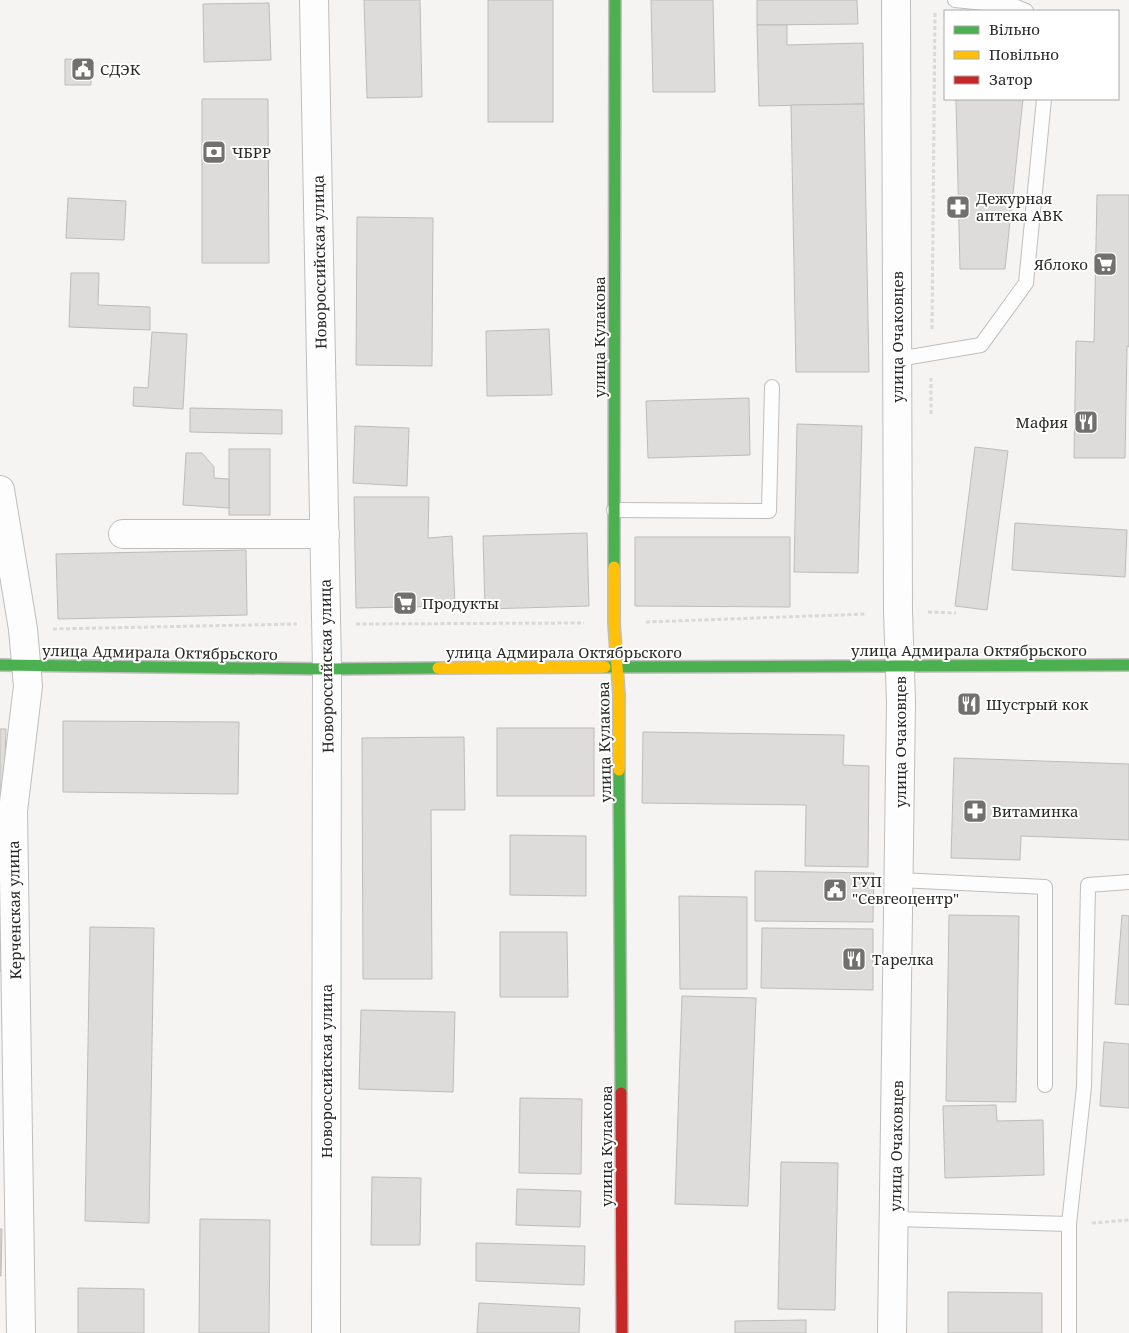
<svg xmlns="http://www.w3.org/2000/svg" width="1129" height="1333" font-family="'Noto Serif',serif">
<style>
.building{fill:#dddcdb;stroke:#bdbcba}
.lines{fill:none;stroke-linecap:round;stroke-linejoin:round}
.lane-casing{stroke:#bfbebd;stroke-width:16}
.street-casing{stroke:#bfbebd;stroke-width:30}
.fast-casing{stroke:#bfbebd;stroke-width:14}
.slow-casing{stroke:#bfbebd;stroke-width:14}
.jam-casing{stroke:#bfbebd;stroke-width:14}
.path{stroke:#d9d9d8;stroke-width:3;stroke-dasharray:4 2.5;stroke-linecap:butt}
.lane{stroke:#fefdfd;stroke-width:14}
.street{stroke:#fefdfd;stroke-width:28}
.fast{stroke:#4caf50;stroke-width:11}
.slow{stroke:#ffc107;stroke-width:11}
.jam{stroke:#c62828;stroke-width:11}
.labels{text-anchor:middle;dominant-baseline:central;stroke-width:4;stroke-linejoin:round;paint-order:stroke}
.poi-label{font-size:15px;fill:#292927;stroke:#fff;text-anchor:start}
.street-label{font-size:15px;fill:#292927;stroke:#fff}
</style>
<rect width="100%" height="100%" fill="#f6f4f2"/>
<!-- building -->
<g class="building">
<path d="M 364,0 L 420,0 L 422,97 L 367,98 Z"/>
<rect x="488" y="0" width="65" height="122"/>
<path d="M 651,0 L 713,0 L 715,92 L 653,92 Z"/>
<path d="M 757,0 L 857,0 L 858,24 L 757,25 Z"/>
<path d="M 269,3 L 271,60 L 204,62 L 203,4 Z"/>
<path d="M 757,25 L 787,25 L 787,45 L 863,43 L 864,104 L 759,106 Z"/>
<path d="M 65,59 L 91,60 L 91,85 L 65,85 Z"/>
<path d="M 202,99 L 268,99 L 269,263 L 202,263 Z"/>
<path d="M 956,99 L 1023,99 L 1005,269 L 960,269 Z"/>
<path d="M 864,104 L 869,372 L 796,372 L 791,105 Z"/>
<path d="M 1097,195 L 1129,195 L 1129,347 L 1127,346 L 1125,458 L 1074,458 L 1076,341 L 1094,342 Z"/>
<path d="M 68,198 L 126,201 L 124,240 L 66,238 Z"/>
<path d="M 357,217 L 433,218 L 432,366 L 356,365 Z"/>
<path d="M 71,273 L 99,273 L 98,305 L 150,307 L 150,330 L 69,327 Z"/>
<path d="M 549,329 L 552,395 L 487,396 L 486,331 Z"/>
<path d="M 152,332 L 187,334 L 183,409 L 133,406 L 134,387 L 148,388 Z"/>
<path d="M 749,398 L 750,455 L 648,458 L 646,401 Z"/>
<path d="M 190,408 L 282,410 L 282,434 L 190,432 Z"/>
<path d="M 797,424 L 862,426 L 858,573 L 794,572 Z"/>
<path d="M 355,426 L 409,428 L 407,486 L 353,483 Z"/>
<path d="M 975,447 L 1008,451 L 987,610 L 955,606 Z"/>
<rect x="229" y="449" width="41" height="66"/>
<path d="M 186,453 L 202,453 L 214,467 L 214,478 L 229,479 L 229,508 L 183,505 Z"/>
<path d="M 354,497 L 429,497 L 428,538 L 452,536 L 455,606 L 356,608 Z"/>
<path d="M 1015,523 L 1127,530 L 1125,577 L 1012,570 Z"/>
<path d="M 587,533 L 589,606 L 485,609 L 483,536 Z"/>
<path d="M 635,537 L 790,537 L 790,607 L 635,606 Z"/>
<path d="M 246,550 L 247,615 L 58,619 L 56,554 Z"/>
<path d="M 63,721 L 239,722 L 238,794 L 63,792 Z"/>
<rect x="497" y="728" width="97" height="68"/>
<path d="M 0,729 L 6,729 L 4,792 L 0,791 Z"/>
<path d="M 643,732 L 844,735 L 843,765 L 869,766 L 868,867 L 805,866 L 806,805 L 642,803 Z"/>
<path d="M 464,737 L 465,810 L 431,810 L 432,979 L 363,979 L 362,738 Z"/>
<path d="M 954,758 L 1129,764 L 1129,840 L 1021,836 L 1020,860 L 951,858 Z"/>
<path d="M 510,835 L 586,836 L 586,896 L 510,895 Z"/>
<path d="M 755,871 L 874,873 L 873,922 L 755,921 Z"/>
<path d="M 679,896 L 747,897 L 747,989 L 680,989 Z"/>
<path d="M 949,915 L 1019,916 L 1016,1102 L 946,1101 Z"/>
<path d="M 1122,915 L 1129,916 L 1129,1005 L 1115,1004 Z"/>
<path d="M 90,927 L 154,928 L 149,1223 L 85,1221 Z"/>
<rect x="0" y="928" width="8" height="43"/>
<path d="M 762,928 L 873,929 L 873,990 L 761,988 Z"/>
<path d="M 500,932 L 567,932 L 568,997 L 500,997 Z"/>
<path d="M 682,996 L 756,998 L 748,1206 L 675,1204 Z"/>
<path d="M 361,1010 L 455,1012 L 453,1092 L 359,1089 Z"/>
<path d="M 1104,1042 L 1129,1044 L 1129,1108 L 1100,1106 Z"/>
<path d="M 520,1098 L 582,1099 L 581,1174 L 519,1173 Z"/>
<path d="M 996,1105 L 997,1121 L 1043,1120 L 1044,1175 L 945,1178 L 943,1106 Z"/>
<path d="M 781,1162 L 838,1163 L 835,1310 L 778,1309 Z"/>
<path d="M 372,1177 L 421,1178 L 420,1245 L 371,1245 Z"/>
<path d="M 517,1189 L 581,1191 L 580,1227 L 516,1225 Z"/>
<path d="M 200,1219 L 270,1220 L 269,1333 L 199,1333 Z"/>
<path d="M 0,1229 L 2,1229 L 1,1276 L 0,1276 Z"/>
<path d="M 476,1243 L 585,1246 L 584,1285 L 476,1281 Z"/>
<path d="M 78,1288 L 144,1289 L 144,1333 L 78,1333 Z"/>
<path d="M 948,1292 L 1042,1293 L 1042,1333 L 948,1333 Z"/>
<path d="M 479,1303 L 580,1308 L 579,1333 L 477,1333 Z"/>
<path d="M 806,1320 L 806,1333 L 735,1333 L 735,1321 Z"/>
</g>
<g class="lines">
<!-- lane casing -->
<g class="lane-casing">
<g id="lane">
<path d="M 955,0 L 1014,6 L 1026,11"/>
<path d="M 898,359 L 981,345 L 1026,283 L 1044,99"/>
<path d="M 614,510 L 769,511 L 772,387"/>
<path d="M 899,880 L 1045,887 L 1045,1085"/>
<path d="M 895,1219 L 1069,1224"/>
<path d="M 1069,1333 L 1069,1224 L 1084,1087 L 1088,885 L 1129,882"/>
</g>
</g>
<!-- street casing -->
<g class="street-casing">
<g id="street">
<path d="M 314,0 L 327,669 L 326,1333"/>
<path d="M 0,490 L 23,629 L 28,686 L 13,811 L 21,1333"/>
<path d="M 123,534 L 325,534"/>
<path d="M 892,1333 L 901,702 L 898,611 L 896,0"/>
</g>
</g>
<!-- fast casing -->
<g class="fast-casing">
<g id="fast">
<path d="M 614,567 L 615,0"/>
<path d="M 0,665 L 327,669 L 438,668"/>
<path d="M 605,667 L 1129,665"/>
<path d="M 619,770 L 621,1093"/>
</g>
</g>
<!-- slow casing -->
<g class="slow-casing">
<g id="slow">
<path d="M 614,567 L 614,623 L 619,695 L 619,770"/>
<path d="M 438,668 L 605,667"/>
</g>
</g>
<!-- jam casing -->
<g class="jam-casing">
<path id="jam" d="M 621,1093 L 622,1333"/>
</g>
<!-- path -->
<g class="path">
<path d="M 932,329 L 935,13"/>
<path d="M 931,414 L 931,378"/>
<path d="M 928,612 L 956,613"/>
<path d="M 646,622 L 867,614"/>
<path d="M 356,624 L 584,623"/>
<path d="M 53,629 L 297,624"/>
<path d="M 1092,1223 L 1129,1220"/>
</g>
<!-- lane -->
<use href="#lane" class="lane"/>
<!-- street -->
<use href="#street" class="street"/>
<!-- fast -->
<use href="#fast" class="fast"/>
<!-- slow -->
<use href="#slow" class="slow"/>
<!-- jam -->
<use href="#jam" class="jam"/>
</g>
<!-- icons -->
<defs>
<g id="civic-square" transform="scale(1.25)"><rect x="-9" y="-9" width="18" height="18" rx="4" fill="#71706e" stroke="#fff"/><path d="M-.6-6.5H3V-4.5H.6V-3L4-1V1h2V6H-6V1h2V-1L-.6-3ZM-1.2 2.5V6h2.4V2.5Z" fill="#fff"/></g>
<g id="bank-square" transform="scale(1.25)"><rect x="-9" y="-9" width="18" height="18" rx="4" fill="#71706e" stroke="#fff"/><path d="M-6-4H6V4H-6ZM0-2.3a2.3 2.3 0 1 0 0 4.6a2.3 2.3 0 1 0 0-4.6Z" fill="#fff"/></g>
<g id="pharmacy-square" transform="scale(1.25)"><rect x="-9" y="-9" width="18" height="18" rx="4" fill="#71706e" stroke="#fff"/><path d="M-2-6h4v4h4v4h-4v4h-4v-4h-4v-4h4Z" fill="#fff"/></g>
<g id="supermarket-square" transform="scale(1.25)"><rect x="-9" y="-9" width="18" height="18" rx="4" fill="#71706e" stroke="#fff"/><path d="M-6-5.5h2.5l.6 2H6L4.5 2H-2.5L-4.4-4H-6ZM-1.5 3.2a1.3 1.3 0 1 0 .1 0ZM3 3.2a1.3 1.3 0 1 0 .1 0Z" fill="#fff"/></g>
<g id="restaurant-square" transform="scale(1.25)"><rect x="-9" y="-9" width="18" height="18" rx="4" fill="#71706e" stroke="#fff"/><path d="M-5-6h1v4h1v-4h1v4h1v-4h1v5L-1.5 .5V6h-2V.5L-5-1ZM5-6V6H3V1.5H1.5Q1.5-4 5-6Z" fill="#fff"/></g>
</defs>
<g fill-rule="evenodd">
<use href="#civic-square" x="83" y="69"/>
<use href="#bank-square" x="214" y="152"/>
<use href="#pharmacy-square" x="958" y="207"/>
<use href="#supermarket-square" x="1105" y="264"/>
<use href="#restaurant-square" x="1086" y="422"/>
<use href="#supermarket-square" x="405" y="603"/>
<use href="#restaurant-square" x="969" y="704"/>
<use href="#pharmacy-square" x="975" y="811"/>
<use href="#civic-square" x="835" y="890"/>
<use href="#restaurant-square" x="854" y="959"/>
</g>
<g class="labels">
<!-- poi labels -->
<g class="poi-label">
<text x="100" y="69">СДЭК</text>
<text x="232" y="152">ЧБРР</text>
<text x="976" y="198">Дежурная<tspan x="976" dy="17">аптека АВК</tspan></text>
<text x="1088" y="264" text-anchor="end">Яблоко</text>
<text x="1068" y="422" text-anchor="end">Мафия</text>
<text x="422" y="603">Продукты</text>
<text x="986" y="704">Шустрый кок</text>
<text x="992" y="811">Витаминка</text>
<text x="852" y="881">ГУП<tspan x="852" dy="17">"Севгеоцентр"</tspan></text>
<text x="872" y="959">Тарелка</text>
</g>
<!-- street labels -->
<g class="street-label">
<text transform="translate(319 262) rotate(-91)">Новороссийская улица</text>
<text transform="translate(599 337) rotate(-90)">улица Кулакова</text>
<text transform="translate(897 337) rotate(-90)">улица Очаковцев</text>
<text x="969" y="650">улица Адмирала Октябрьского</text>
<text transform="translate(160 652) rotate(1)">улица Адмирала Октябрьского</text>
<text x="564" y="652">улица Адмирала Октябрьского</text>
<text transform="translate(326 666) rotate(-91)">Новороссийская улица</text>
<text transform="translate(604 742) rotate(-91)">улица Кулакова</text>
<text transform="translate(900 742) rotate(-90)">улица Очаковцев</text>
<text transform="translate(14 910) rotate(-91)">Керченская улица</text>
<text transform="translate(326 1071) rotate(-90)">Новороссийская улица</text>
<text transform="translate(606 1146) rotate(-90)">улица Кулакова</text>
<text transform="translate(896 1146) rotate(-89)">улица Очаковцев</text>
</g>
</g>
<!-- legend -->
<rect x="944" y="10" width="175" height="90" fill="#ffffff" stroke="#a9a9a9"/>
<rect x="954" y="26" width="25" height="8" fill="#4caf50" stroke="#a9a9a9"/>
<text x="989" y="35" font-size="15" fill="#292927">Вільно</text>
<rect x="954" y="51" width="25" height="8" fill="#ffc107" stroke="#a9a9a9"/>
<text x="989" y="60" font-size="15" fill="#292927">Повільно</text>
<rect x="954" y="76" width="25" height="8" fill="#c62828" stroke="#a9a9a9"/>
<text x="989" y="85" font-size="15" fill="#292927">Затор</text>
</svg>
